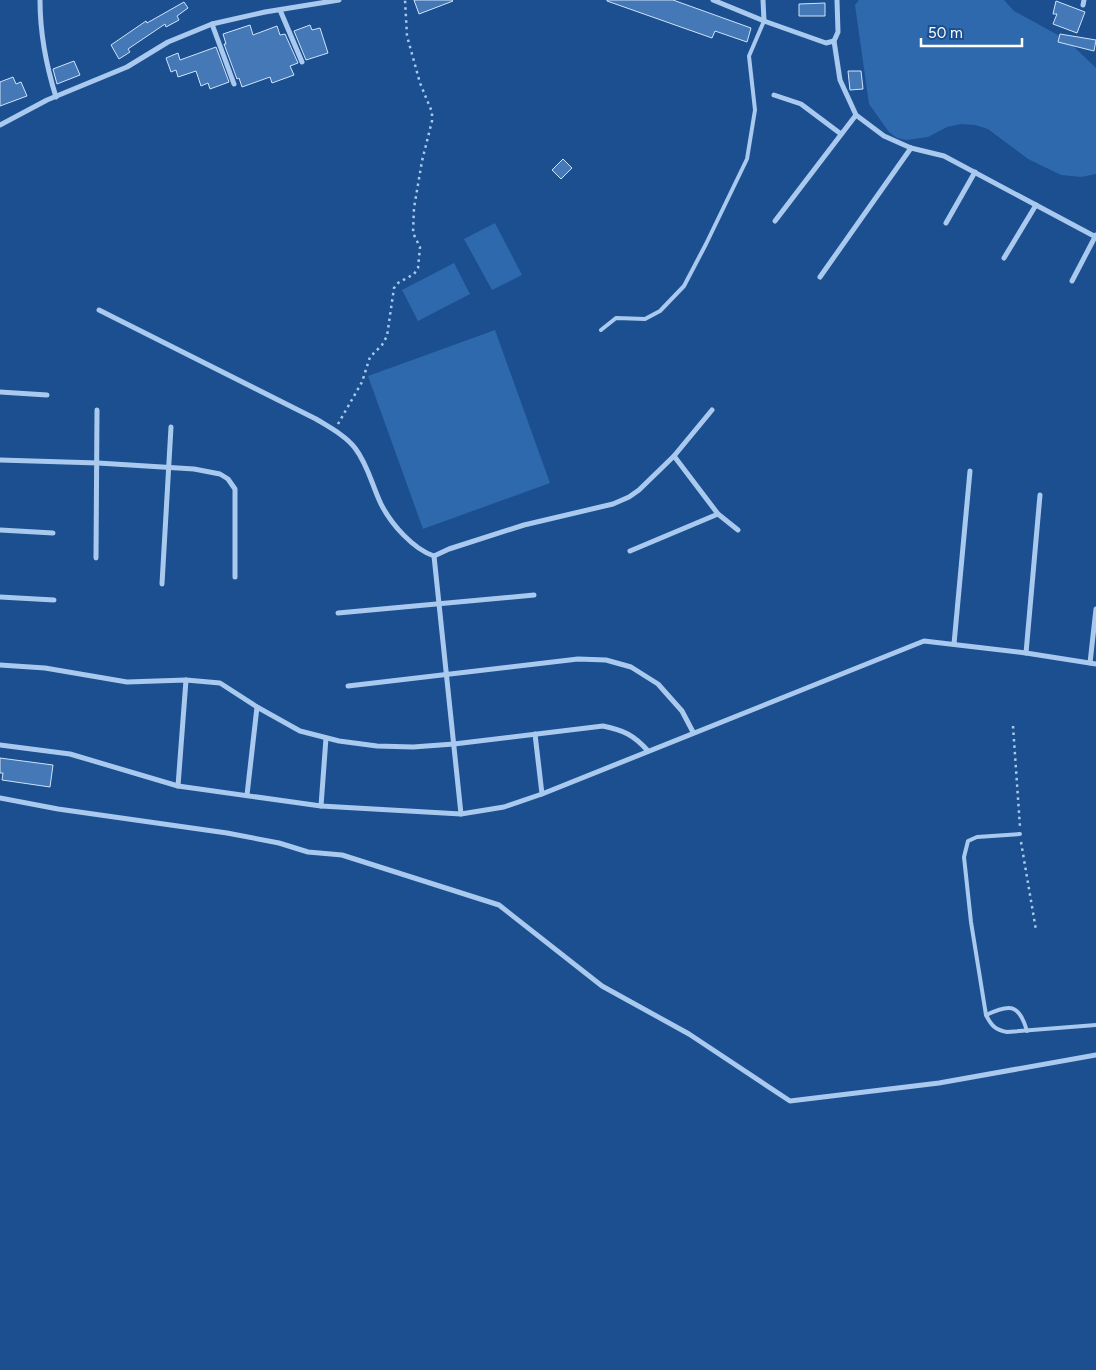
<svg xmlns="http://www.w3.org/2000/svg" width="1096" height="1370" font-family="Figtree,sans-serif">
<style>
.green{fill:#2e69ad}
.building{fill:#4478b7;stroke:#cfe3fa}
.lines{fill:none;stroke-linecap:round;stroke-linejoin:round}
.path{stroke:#a9c9ee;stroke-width:2.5;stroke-dasharray:2.5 4;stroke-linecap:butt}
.service{stroke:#a9c9ee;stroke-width:4}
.minor{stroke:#a9c9ee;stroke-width:5}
</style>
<rect width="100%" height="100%" fill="#1b4f8f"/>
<!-- green -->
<g class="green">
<path d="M 859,0 L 1004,0 L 1014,11 L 1067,40 L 1096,68 L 1096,174 L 1081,177 L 1061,175 L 1028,159 L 988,129 L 975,125 L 961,124 L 947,127 L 928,137 L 907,140 L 897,138 L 889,132 L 869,104 L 855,5 Z"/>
<path d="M 495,223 L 522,275 L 492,290 L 464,239 Z"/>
<path d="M 454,263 L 470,294 L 418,321 L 402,290 Z"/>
<path d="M 495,330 L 550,483 L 423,529 L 368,376 Z"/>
</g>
<!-- building -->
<g class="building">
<path d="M 414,0 L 452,0 L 453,1 L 419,14 Z"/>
<path d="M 607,0 L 673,0 L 751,28 L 747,42 L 715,31 L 712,38 L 607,1 Z"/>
<path d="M 1056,1 L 1085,12 L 1077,33 L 1053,24 L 1057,14 L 1053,14 Z"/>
<path d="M 184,2 L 188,8 L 177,16 L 179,20 L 166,27 L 165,24 L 128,49 L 130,52 L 119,59 L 111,45 L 146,21 L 147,23 Z"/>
<path d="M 825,3 L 825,16 L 799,16 L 799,4 Z"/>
<path d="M 250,25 L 253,35 L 277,26 L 280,35 L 285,34 L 298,63 L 290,66 L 294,75 L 272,83 L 270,77 L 242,87 L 239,78 L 237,79 L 224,44 L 226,44 L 223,34 Z"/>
<path d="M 310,25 L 312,30 L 320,28 L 328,53 L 306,60 L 294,31 Z"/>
<path d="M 1060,34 L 1096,40 L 1094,51 L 1058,42 Z"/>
<path d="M 216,47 L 229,82 L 210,89 L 208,83 L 201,86 L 196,71 L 178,77 L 176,70 L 171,72 L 166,58 L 178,53 L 180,60 Z"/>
<path d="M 74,61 L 80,75 L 57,84 L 53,69 Z"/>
<path d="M 848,71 L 861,71 L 863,89 L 850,90 Z"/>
<path d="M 13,77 L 16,84 L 21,82 L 27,96 L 0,106 L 0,82 Z"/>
<path d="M 563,159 L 572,168 L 561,179 L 552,170 Z"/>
<path d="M 0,758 L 53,765 L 50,787 L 2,780 L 3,773 L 0,773 Z"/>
</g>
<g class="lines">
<!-- path -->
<g class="path">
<path d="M 338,424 L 362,382 L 370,357 L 382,345 L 387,336 L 394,288 L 398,283 L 414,274 L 418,268 L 420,247 L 413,233 L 414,208 L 422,161 L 432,121 L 432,112 L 420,83 L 407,36 L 405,0"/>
<path d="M 1013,726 L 1020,827"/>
<path d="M 1021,842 L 1036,930"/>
</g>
<!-- service -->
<g class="service">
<path d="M 601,330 L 616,318 L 645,319 L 660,311 L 684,286 L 706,244 L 747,159 L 755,110 L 749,56 L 764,21"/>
<path d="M 1020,834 L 977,837 L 968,841 L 964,857 L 971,922 L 986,1015 C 991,1025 995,1030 1007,1032 L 1096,1025"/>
<path d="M 986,1015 C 1009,1004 1019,1003 1027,1031"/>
</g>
<!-- minor -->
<g class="minor">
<path d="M 40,0 C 40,34 46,65 56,97"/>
<path d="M 713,0 L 764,21 L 826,43 L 834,41"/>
<path d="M 763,0 L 764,21"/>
<path d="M 837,0 L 838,32 L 834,41 L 840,80 L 856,115 L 884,136 L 911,148 L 944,156 L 1094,236"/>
<path d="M 1083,5 L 1084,0"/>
<path d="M 280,10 L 302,62"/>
<path d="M 212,24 L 234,84"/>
<path d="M 774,95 L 801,104 L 841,134"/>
<path d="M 0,125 L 47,100 L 127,67 L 168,42 L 212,24 L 265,12 L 339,0"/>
<path d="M 775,221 L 856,115"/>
<path d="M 946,223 L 975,172"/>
<path d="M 1004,258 L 1036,205"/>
<path d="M 820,277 L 911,148"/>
<path d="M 1072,281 L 1096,235"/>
<path d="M 99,310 L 316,419 C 329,427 346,436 355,448 C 368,465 372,485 381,504 C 391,524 413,549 434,556 L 449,549 L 524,525 L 613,504 L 629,497 L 639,490 L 674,456 L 712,410"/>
<path d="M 0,392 L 47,395"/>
<path d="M 674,456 L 718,514 L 738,530"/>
<path d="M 0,460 L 98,463 L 194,469 L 220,474 L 228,479 L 235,489 L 235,577"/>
<path d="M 0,530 L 53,533"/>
<path d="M 630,551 L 718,514"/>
<path d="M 434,556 L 461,814"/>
<path d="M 96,558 L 97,410"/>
<path d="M 162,584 L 171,427"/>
<path d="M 0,597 L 54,600"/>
<path d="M 338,613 L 534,595"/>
<path d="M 954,644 L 970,471"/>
<path d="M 1026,653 L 1040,495"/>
<path d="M 1090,663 L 1096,609"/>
<path d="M 0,665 L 45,668 L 127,682 L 186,680 L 220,683 L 257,707 L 300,731 L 339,741 L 377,746 L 413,747 L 454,744 L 603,726 C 623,730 634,735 648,751"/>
<path d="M 348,686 L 578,659 L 606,660 L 631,667 L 658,684 L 682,711 L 693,732"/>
<path d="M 535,734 L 542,794"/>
<path d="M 0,745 L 70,754 L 178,786 L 321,806 L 461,814 L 504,807 L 542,794 L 924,641 L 1026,653 L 1096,664"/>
<path d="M 178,786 L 186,680"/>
<path d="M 247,795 L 257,707"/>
<path d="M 0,798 L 58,809 L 227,833 L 279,843 L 308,852 L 342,855 L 499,905 L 602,986 L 689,1034 L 790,1101 L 939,1083 L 1096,1055"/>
<path d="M 321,806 L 326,738"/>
</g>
</g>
<!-- scale -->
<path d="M921 38v8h101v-8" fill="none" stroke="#ffffff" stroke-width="2.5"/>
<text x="928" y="38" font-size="15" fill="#ffffff" stroke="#1b4f8f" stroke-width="4" paint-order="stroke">50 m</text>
</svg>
